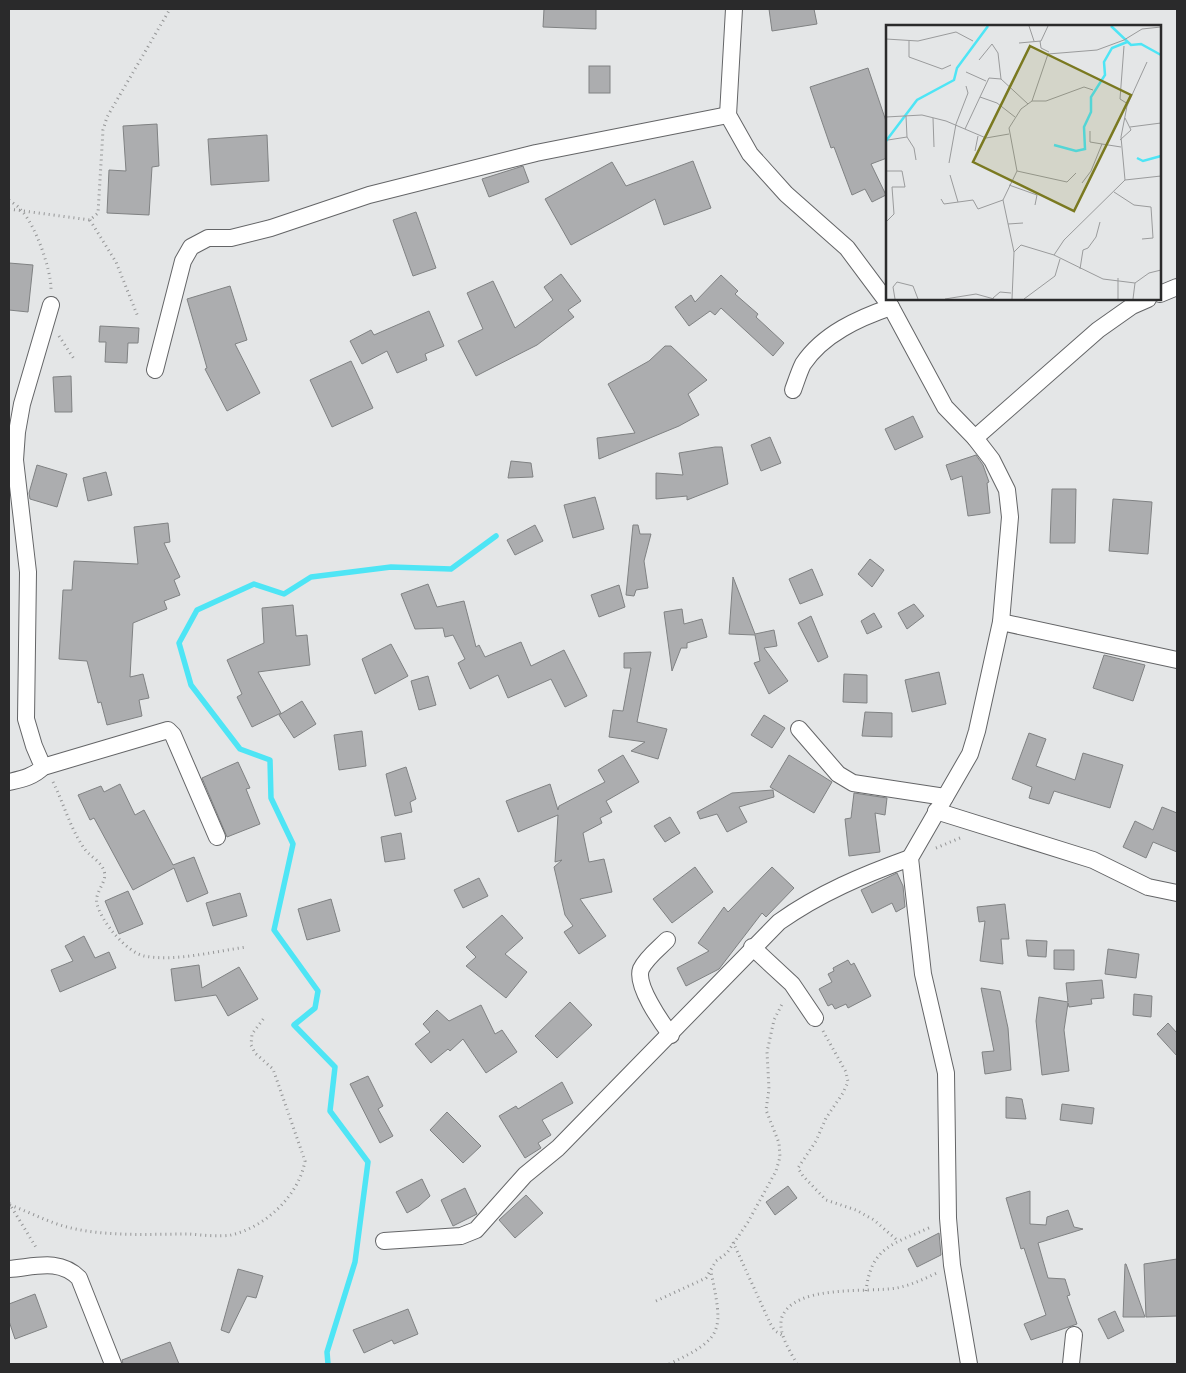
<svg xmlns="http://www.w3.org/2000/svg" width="1186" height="1373" font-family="'Libre Baskerville',serif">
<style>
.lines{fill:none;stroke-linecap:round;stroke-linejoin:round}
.stream{stroke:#4ee5f5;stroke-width:5.5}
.building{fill:#acadaf;stroke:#808283}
.minor-casing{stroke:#646567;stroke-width:18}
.path{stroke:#949596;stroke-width:3;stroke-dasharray:1 4;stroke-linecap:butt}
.minor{stroke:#fff;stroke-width:16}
.inset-river{fill:none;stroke:#4ee5f5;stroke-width:2.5}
.inset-road{fill:none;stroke:#9a9b9c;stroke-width:1}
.view{fill:#7a7920;fill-opacity:0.15;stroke:#7a7920;stroke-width:2.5}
.inset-edge{fill:none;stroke:#2a2a2b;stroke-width:2.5}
</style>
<rect width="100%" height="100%" fill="#e4e6e7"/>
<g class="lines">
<!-- stream -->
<path class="stream" d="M 328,1364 L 327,1352 L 355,1262 L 368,1162 L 330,1111 L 335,1067 L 294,1025 L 315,1008 L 318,991 L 274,930 L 293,844 L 271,798 L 270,760 L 240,749 L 191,685 L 179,643 L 197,610 L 254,584 L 284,594 L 311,577 L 391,567 L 451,569 L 496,536"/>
</g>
<!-- building -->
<g class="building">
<path d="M 544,9 L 596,9 L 596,29 L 543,27 Z"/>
<path d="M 769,9 L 814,9 L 817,24 L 772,31 Z"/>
<rect x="589" y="66" width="21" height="27"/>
<path d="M 868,68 L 887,124 L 887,158 L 871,164 L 886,195 L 872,202 L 865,189 L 852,195 L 834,147 L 831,148 L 810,87 Z"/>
<path d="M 157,124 L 159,166 L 152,167 L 149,215 L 107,213 L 109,170 L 126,171 L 123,126 Z"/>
<path d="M 267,135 L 269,181 L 211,185 L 208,139 Z"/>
<path d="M 693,161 L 711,208 L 664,225 L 655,199 L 571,245 L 545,199 L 612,162 L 626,186 Z"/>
<path d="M 523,166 L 529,182 L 489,197 L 482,179 Z"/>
<path d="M 416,212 L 436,268 L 413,276 L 393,220 Z"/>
<path d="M 9,263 L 33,265 L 28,312 L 9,310 Z"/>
<path d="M 561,274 L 581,301 L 568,310 L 574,317 L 537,345 L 476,376 L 458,341 L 483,329 L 467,293 L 493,281 L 515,328 L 553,300 L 544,287 Z"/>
<path d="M 721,275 L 738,291 L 735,294 L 758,314 L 756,317 L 784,343 L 773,356 L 721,308 L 715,315 L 710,311 L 689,326 L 675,307 L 691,295 L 695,302 Z"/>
<path d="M 230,286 L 247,340 L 235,344 L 260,393 L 227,411 L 205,369 L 207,368 L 187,299 Z"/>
<path d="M 429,311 L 444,346 L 425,354 L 427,360 L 397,373 L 387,351 L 362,364 L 350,341 L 371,330 L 374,335 Z"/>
<path d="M 100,326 L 139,328 L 138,343 L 128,343 L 127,363 L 105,362 L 106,342 L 99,342 Z"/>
<path d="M 665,346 L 671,346 L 707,380 L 688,394 L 699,415 L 679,426 L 599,459 L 597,438 L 635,433 L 608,384 L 649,361 Z"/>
<path d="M 351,361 L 373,408 L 332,427 L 310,380 Z"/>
<path d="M 71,376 L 72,412 L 55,412 L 53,377 Z"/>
<path d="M 913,416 L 923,437 L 895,450 L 885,429 Z"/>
<path d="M 770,437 L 781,463 L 761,471 L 751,445 Z"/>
<path d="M 715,447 L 722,447 L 728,484 L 687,500 L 687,496 L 656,499 L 656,473 L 683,475 L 679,453 Z"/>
<path d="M 976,455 L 983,465 L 989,482 L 987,483 L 990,513 L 968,516 L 962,476 L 951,480 L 946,465 Z"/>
<path d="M 511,461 L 531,463 L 533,477 L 508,478 Z"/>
<path d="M 37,465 L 67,474 L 57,507 L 30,499 L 29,493 Z"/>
<path d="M 106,472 L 112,495 L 88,501 L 83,478 Z"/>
<path d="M 1052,489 L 1076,489 L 1075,543 L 1050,543 Z"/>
<path d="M 595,497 L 604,529 L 573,538 L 564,505 Z"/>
<path d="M 1113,499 L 1152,502 L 1148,554 L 1109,551 Z"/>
<path d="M 168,523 L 170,542 L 164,543 L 180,577 L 174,580 L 180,595 L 164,601 L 167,609 L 133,623 L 130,677 L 143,674 L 149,698 L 139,700 L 142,716 L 107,725 L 101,702 L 98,703 L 87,661 L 59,659 L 63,590 L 72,590 L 74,561 L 138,564 L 134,527 Z"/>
<path d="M 535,525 L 543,541 L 515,555 L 507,540 Z"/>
<path d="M 633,525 L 638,525 L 640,534 L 651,534 L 644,561 L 648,588 L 636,590 L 634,596 L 626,595 Z"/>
<path d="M 870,559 L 884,570 L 872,587 L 858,574 Z"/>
<path d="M 812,569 L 823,595 L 800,604 L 789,579 Z"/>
<path d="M 733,577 L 755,634 L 774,630 L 777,646 L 764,648 L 788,681 L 769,694 L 754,663 L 760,661 L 755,635 L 729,634 Z"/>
<path d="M 428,584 L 437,607 L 464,601 L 476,647 L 479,645 L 485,657 L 521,642 L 531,666 L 564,650 L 587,696 L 565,707 L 551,679 L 508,698 L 498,675 L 470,689 L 458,663 L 465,659 L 453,635 L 445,637 L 443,628 L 415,629 L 401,594 Z"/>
<path d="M 619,585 L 625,607 L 599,617 L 591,595 Z"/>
<path d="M 914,604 L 924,616 L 907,629 L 898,613 Z"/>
<path d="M 293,605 L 296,636 L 307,635 L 310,665 L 258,672 L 281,713 L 252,727 L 237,697 L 242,694 L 227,660 L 264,643 L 262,608 Z"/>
<path d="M 682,609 L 684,624 L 702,619 L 707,637 L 687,643 L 687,648 L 681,648 L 672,671 L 664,612 Z"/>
<path d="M 874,613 L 882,627 L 867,634 L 861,621 Z"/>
<path d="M 811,616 L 828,657 L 818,662 L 798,623 Z"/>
<path d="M 391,644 L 408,676 L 375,694 L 362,659 Z"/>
<path d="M 651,652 L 637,722 L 667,729 L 658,759 L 631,751 L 645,742 L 609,737 L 613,710 L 623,711 L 631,668 L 624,668 L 624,653 Z"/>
<path d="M 1104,655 L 1145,665 L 1133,701 L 1093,688 Z"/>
<path d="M 939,672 L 946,704 L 912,712 L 905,680 Z"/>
<path d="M 844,674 L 867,675 L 867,703 L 843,702 Z"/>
<path d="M 428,676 L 436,705 L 419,710 L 411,681 Z"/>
<path d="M 302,701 L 316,724 L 294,738 L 279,715 Z"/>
<path d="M 865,712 L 892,713 L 892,737 L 862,736 Z"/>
<path d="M 764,715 L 785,728 L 772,748 L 751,735 Z"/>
<path d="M 362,731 L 366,766 L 339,770 L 334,735 Z"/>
<path d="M 1029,733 L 1046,739 L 1036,766 L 1075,780 L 1083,753 L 1123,765 L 1110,808 L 1054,791 L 1049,804 L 1029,798 L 1032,787 L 1012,779 Z"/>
<path d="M 623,755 L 639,782 L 606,801 L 612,812 L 600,818 L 602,823 L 583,833 L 589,862 L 604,859 L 612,892 L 580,899 L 606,936 L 579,954 L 564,932 L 573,926 L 565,915 L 554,867 L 562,860 L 555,862 L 558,815 L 518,832 L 506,801 L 550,784 L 558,810 L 559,806 L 605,782 L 598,770 Z"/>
<path d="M 789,755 L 832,782 L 814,813 L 770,787 Z"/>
<path d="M 238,762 L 250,788 L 246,789 L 260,824 L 227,837 L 202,778 Z"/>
<path d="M 406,767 L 416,799 L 410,802 L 412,812 L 395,816 L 386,774 Z"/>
<path d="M 120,784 L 135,815 L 144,810 L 173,865 L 194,857 L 208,893 L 187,902 L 174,868 L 133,890 L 100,829 L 94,818 L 90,820 L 78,795 L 101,786 L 104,792 Z"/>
<path d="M 773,790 L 774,797 L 739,807 L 747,822 L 727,832 L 717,814 L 700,819 L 697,812 L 732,793 Z"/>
<path d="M 854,793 L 887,798 L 885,815 L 875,813 L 880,852 L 849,856 L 845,819 L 851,818 Z"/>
<path d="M 1162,807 L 1177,813 L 1177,852 L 1153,842 L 1146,858 L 1123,847 L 1135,821 L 1153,830 Z"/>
<path d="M 670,817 L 680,833 L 665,842 L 654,826 Z"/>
<path d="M 401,833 L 405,859 L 385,862 L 381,837 Z"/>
<path d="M 695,867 L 713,892 L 672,923 L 653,899 Z"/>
<path d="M 772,867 L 794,888 L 766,917 L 762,913 L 719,969 L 686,986 L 677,968 L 709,951 L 698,943 L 724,907 L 728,912 Z"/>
<path d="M 897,873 L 903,886 L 905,907 L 896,912 L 892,903 L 872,913 L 861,890 Z"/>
<path d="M 479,878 L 488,896 L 463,908 L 454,890 Z"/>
<path d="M 128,891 L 143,924 L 119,934 L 105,901 Z"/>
<path d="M 240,893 L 247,916 L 213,926 L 206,903 Z"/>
<path d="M 331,899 L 340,931 L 307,940 L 298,909 Z"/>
<path d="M 1005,904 L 1009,939 L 1001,939 L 1003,964 L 980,961 L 985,921 L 979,922 L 977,907 Z"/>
<path d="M 502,915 L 523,938 L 505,954 L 527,972 L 506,998 L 466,966 L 476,957 L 466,947 Z"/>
<path d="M 84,936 L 95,958 L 109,952 L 116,968 L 60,992 L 51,970 L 73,961 L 65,946 Z"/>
<path d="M 1026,940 L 1047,941 L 1046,957 L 1028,956 Z"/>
<path d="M 1108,949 L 1139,954 L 1136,978 L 1105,974 Z"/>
<path d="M 1054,950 L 1074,950 L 1074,970 L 1054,969 Z"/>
<path d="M 848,960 L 851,965 L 854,963 L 871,996 L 848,1008 L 846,1004 L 835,1009 L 832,1004 L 828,1006 L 819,989 L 832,982 L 828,974 L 834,971 L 833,968 Z"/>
<path d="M 199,965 L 202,988 L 239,967 L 258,999 L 228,1016 L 216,995 L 175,1001 L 171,969 Z"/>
<path d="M 1102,980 L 1104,998 L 1091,999 L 1092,1004 L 1069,1007 L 1068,1003 L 1064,1030 L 1069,1071 L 1042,1075 L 1036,1021 L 1039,997 L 1068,1002 L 1066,983 Z"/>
<path d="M 981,988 L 1000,991 L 1008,1028 L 1011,1070 L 985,1074 L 982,1052 L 994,1051 Z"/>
<path d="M 1134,994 L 1152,996 L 1151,1017 L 1133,1015 Z"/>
<path d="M 570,1002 L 592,1025 L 557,1058 L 535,1036 Z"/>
<path d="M 481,1005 L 495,1034 L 502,1030 L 517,1052 L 486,1073 L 463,1039 L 450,1051 L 448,1049 L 431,1063 L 415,1044 L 430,1032 L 423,1024 L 437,1010 L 449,1021 Z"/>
<path d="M 1168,1023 L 1177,1033 L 1177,1056 L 1157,1034 Z"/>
<path d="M 368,1076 L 383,1106 L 378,1109 L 393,1136 L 380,1143 L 350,1084 Z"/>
<path d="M 562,1082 L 573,1103 L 542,1120 L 551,1135 L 538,1143 L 541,1148 L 525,1158 L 499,1116 L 516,1106 L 518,1109 Z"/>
<path d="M 1006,1097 L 1022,1099 L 1026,1119 L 1006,1118 Z"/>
<path d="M 1062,1104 L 1094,1108 L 1092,1124 L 1060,1120 Z"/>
<path d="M 447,1112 L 481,1146 L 463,1163 L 430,1130 Z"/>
<path d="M 422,1179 L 430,1196 L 419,1206 L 407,1213 L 396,1192 Z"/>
<path d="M 788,1186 L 797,1198 L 775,1215 L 766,1202 Z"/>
<path d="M 465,1188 L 477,1214 L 453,1226 L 441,1200 Z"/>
<path d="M 1030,1191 L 1030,1224 L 1046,1225 L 1047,1217 L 1068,1210 L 1074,1227 L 1083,1229 L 1038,1243 L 1048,1278 L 1065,1279 L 1070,1295 L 1067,1296 L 1077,1324 L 1031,1340 L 1024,1324 L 1046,1315 L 1024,1248 L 1021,1249 L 1006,1198 Z"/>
<path d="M 526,1195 L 543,1213 L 515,1238 L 499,1220 Z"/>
<path d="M 939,1233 L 941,1255 L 917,1267 L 908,1249 Z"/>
<path d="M 1177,1259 L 1177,1316 L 1146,1317 L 1144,1264 Z"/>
<path d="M 1125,1264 L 1126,1264 L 1145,1317 L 1123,1317 Z"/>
<path d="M 238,1269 L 263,1276 L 256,1298 L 247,1296 L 229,1333 L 221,1330 Z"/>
<path d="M 35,1294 L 47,1327 L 15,1339 L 9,1321 L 9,1304 Z"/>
<path d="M 408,1309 L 418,1334 L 394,1344 L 392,1340 L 364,1353 L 353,1330 Z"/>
<path d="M 1115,1311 L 1124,1331 L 1108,1339 L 1098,1319 Z"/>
<path d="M 170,1342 L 179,1364 L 123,1364 L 122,1360 Z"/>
</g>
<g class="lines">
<!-- minor casing -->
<g class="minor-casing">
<g id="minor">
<path d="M 734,9 L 728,115 L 750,154 L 786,194 L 847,248 L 891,307 L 945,407 L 975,438 L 992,460 L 1007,490 L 1010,517 L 1001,622 L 977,731 L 970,754 L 910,858 L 923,974 L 946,1073 L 948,1218 L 952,1265 L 969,1364"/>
<path d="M 1160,294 L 1177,287"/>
<path d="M 155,370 L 183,261 L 191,247 L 208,238 L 231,238 L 271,228 L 369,195 L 536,153 L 728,115"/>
<path d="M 793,390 C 796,382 799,372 803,364 C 823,334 859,318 891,307"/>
<path d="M 975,438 L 1098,330 L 1132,306 L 1148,299"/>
<path d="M 1001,622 L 1177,660"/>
<path d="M 799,729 L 838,774 L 853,783 L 945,797"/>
<path d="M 43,767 L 168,730 L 173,735 L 217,837"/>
<path d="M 9,782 C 22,779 33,777 43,767 L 34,746 L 26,719 L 28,572 L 15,460 L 17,432 L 22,404 L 51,305"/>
<path d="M 936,811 L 1093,860 L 1148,887 L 1177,893"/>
<path d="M 667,940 C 659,948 646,958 641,969 C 635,985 661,1022 671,1035"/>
<path d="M 752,947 L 792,984 L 815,1018"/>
<path d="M 384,1241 L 461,1236 L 476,1230 L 525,1175 L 558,1148 L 779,922 C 820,893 863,875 910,858"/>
<path d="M 9,1269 C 35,1267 59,1258 79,1278 L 113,1364"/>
<path d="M 1071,1364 L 1074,1335"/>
</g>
</g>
<!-- path -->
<g class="path">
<path d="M 9,200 C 13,203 18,206 21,210 C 35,224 51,269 51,289"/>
<path d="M 9,209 L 90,220 L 98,213 L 103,130 L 107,117 L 170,9"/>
<path d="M 90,220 L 116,262 L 138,317"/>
<path d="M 59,336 L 74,359"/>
<path d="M 53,782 C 64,804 70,828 84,848 C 89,856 101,861 104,871 C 108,882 94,892 97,904 C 101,921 126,952 144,956 C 175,962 216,951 247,947"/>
<path d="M 936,848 L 960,838"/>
<path d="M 823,1031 L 846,1072 L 848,1082 L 843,1093 L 826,1118 L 816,1141 L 798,1168 L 803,1176 L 826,1200 L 856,1210 L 874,1220 L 898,1241"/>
<path d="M 9,1203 L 37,1249"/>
<path d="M 10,1205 C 29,1212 48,1222 67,1227 C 106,1237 149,1234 189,1234 C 202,1235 219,1237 231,1235 C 266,1227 299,1195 305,1161 L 273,1069 L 255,1053 L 251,1045 L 252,1034 L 264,1018"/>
<path d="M 733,1242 L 770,1323 L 775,1331 L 784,1336"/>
<path d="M 866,1291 C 871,1246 894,1244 931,1227"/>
<path d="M 656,1301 L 706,1278 L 716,1261 L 727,1253 L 748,1222 L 776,1171 L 780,1157 L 779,1143 L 766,1110 L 769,1089 L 767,1052 L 774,1020 L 783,1002"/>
<path d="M 669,1364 C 725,1338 723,1330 711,1272"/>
<path d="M 797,1364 C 790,1351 777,1332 782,1317 C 795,1284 867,1293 897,1288 C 911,1285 924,1279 937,1273"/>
</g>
<!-- minor -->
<use href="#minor" class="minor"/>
</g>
<!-- overview -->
<g transform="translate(886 25)">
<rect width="275" height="275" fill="#e4e6e7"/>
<path class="inset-river" d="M 225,1 L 245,20 L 255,19 L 275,30M 0,116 L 31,75 L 68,55 L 71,43 L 102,1M 168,120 L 190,126 L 199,124 L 198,102 L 205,87 L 205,72 L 219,50 L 218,37 L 226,23 L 241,17M 251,133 L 257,136 L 275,131"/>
<path class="inset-road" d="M 143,1 L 148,16M 0,14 L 32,16 L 70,7 L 87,16M 23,16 L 23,32 L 56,44 L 65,40M 154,16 L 155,23 L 163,27M 133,18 L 155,16 L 162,1M 238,21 L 234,74 L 242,79M 93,35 L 106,19 L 112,28 L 115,54 L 142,79M 80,47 L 100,56M 94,72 L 103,53 L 115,54M 146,76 L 160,76 L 198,62 L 207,65M 20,91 L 21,112 L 28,123 L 30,135M 0,92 L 36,90 L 60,96 L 100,113 L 123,109M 47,93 L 48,122M 244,102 L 275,98M 79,104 L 94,72 L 111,78 L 129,92M 204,106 L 204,117 L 216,119M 2,115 L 21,112M 234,115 L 245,105 L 239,93M 89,126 L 92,111M 63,138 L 70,99 L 82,68 L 80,61M 0,146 L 16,146 L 19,162 L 6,162 L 8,189 L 0,197M 131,146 L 181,157 L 190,148M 64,150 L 72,177M 239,155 L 275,151M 196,158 L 205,146 L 216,119 L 235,122M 123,160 L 151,170 L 149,180M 228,167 L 248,180 L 265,182 L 267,213 L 256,214M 55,174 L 58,179 L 87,175 L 92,184 L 117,175M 122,199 L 137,198M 128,227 L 135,220 L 168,230 L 178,215 L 239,155 L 235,112 L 241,81 L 261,37M 168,230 L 217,254 L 249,258 L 263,248 L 275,245M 194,244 L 197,225 L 202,223 L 210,212 L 214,197M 107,273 L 114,267 L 125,268M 9,274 L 7,262 L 11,257 L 27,261 L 32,274M 59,274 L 90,269 L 108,274M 126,274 L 128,227 L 117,175 L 131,146 L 123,103 L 135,84 L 146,76 L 162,29 L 211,25 L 238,15 L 256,4 L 275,2M 138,274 L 169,251 L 174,234M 232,274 L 232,253M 247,274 L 249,258"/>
<path class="view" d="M 144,21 L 245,70 L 188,186 L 87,137 Z"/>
<rect width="275" height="275" class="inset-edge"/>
</g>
<!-- border -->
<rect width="1186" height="1373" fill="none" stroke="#2a2a2b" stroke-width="20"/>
</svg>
